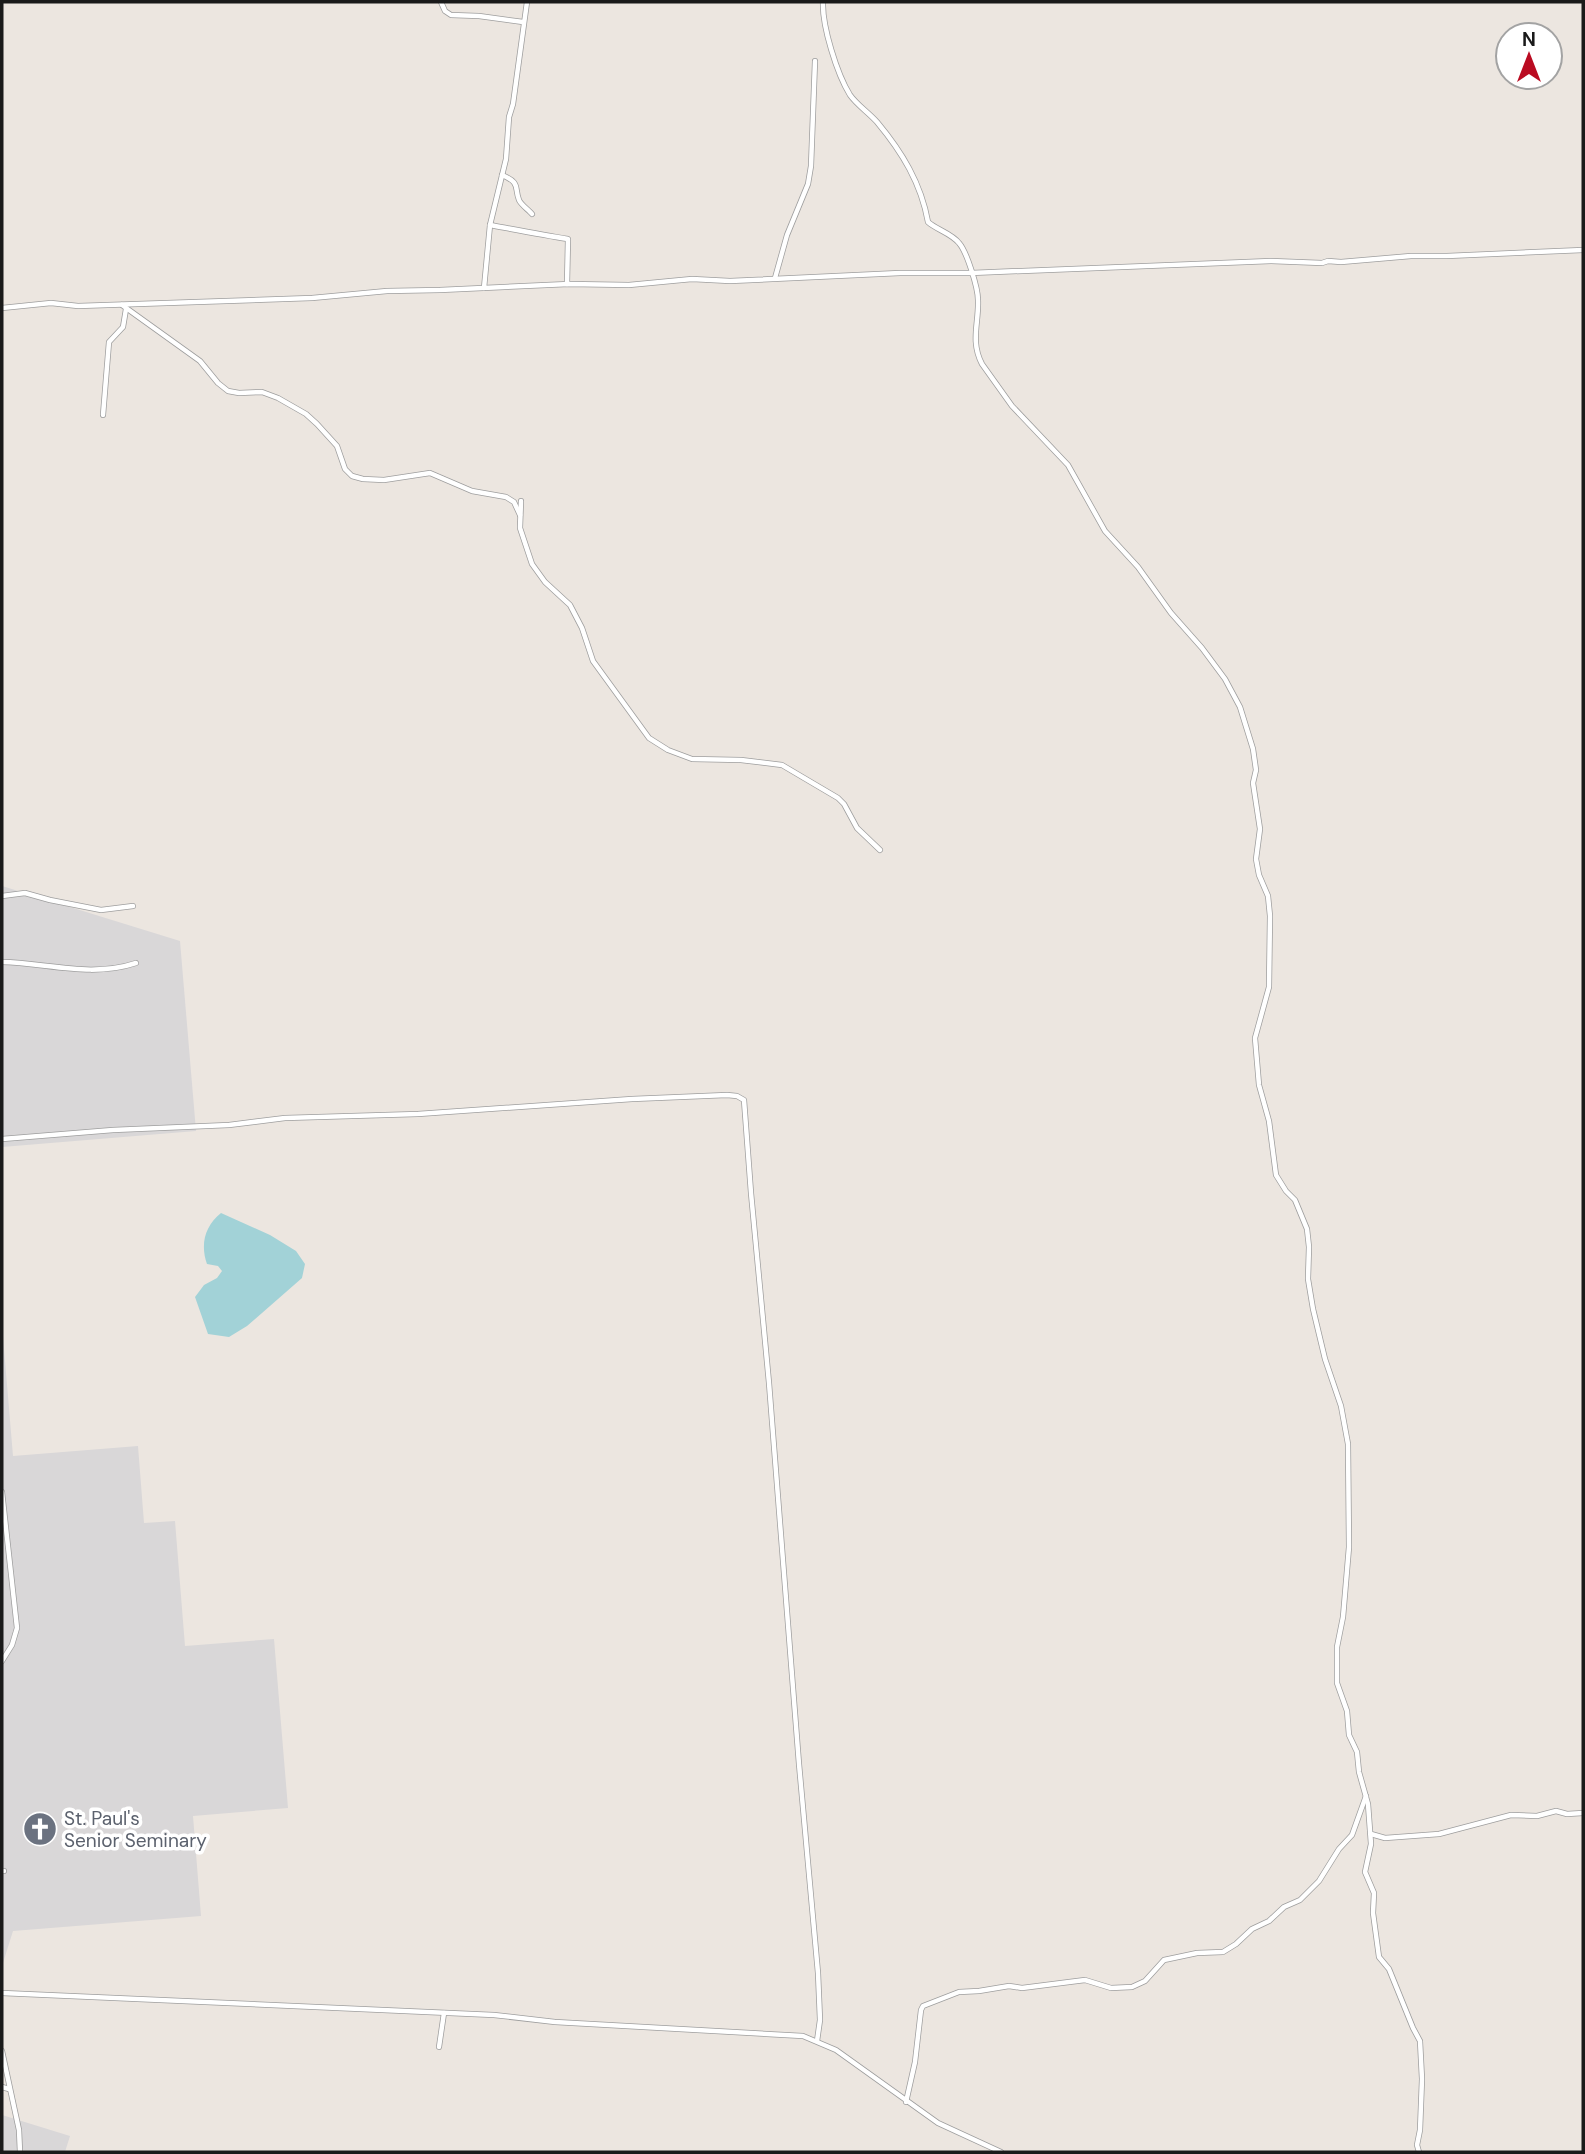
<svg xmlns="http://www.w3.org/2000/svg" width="1585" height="2154" font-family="'DM Sans',sans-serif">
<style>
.residential{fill:#d9d7d8}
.water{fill:#a2d2d7}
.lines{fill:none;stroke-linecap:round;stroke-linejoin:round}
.street-casing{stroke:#9e9e9e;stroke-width:6}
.street{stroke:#fff;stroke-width:4.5}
.labels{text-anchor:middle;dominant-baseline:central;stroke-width:7;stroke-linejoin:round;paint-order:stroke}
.worship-label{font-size:19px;fill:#5b616d;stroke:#fff;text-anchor:start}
</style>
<rect width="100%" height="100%" fill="#ece6e0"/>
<!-- residential -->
<g class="residential">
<path d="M 2,886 L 180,941 L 196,1131 L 2,1147 Z"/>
<path d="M 2,1325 L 13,1456 L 138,1446 L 144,1523 L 175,1521 L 185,1646 L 274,1639 L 288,1808 L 193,1816 L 201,1916 L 13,1931 L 2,1966 Z"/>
<path d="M 2,2115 L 70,2136 L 65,2152 L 2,2152 Z"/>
</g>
<!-- water -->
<path class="water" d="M 221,1213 L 270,1235 L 296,1251 L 305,1264 L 302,1278 L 247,1326 L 229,1337 L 208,1334 L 195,1297 L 204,1285 L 217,1278 L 222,1271 L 218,1266 L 207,1264 C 200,1244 205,1226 221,1213 Z"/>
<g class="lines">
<!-- street casing -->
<g class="street-casing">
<g id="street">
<path d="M 441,2 L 445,11 L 451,15 L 479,16 L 523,22"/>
<path d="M 823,2 C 822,26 837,74 850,95 C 857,105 868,112 877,122 C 902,152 921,183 928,222 C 937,230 951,233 959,243 C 967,252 978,288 978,300 C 979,323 970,341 982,364 L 1012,406 L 1068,465 L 1105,531 L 1138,567 L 1171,613 L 1202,648 L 1225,679 L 1240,707 L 1253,749 L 1256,770 L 1253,783 L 1260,829 L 1256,859 L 1259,875 L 1268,896 L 1270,916 L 1269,987 L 1255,1038 L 1259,1085 L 1269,1121 L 1276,1175 L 1286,1191 L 1295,1200 L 1307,1229 L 1309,1247 L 1308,1279 L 1313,1309 L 1325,1359 L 1341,1406 L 1348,1444 L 1349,1547 L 1343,1617 L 1337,1647 L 1337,1683 L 1347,1711 L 1349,1735 L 1357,1752 L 1359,1772 L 1368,1804 L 1371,1844 L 1365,1872 L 1374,1893 L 1373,1913 L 1379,1957 L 1389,1969 L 1413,2028 L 1420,2041 L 1422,2079 L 1420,2130 L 1417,2145 L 1419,2152"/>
<path d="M 502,175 C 521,183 514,187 519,200 C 521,205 529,210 532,214"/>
<path d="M 490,225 C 517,230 543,235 568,239 L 567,284"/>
<path d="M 775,278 L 787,235 L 808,184 L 811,166 L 815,61"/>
<path d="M 484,288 L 490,225 L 506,159 L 509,117 L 513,104 L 527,2"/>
<path d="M 122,305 L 200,361 L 218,383 L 228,391 L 239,393 L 262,392 L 278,398 L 306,414 L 317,424 L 337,446 L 345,469 L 352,476 L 363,479 L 384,480 L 430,473 L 472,491 L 506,497 L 514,502 L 520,515"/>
<path d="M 2,308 L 51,303 L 78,306 L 312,298 L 387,291 L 440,290 L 569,284 L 629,285 L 692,279 L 730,281 L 900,273 L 971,273 L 1271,261 L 1322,263 L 1328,261 L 1341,262 L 1411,256 L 1447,256 L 1583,250"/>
<path d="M 103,415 L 109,342 L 123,327 L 126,309"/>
<path d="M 521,501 L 520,528 L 532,564 L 545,582 L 570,605 L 582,628 L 593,661 L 649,738 L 668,750 L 692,759 L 741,760 L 782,765 L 838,798 L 844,804 L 857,828 L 880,850"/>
<path d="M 2,896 L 25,893 L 50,900 L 101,910 L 133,906"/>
<path d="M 2,962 C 47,963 91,978 136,963"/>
<path d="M 2,1139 L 113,1130 L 229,1125 L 285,1118 L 418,1114 L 632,1099 L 727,1095 L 737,1096 L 744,1100 L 751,1193 L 769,1383 L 799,1764 L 818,1973 L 820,2020 L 817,2041"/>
<path d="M 2,1492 L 17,1628 L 12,1645 L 2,1661"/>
<path d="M 1371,1834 L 1385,1838 L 1439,1834 L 1511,1815 L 1537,1816 L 1556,1811 L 1567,1814 L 1583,1813"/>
<path d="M 2,1871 L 4,1871"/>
<path d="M 2,1993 L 494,2015 L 555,2022 L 803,2036 L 836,2050 L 938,2123 L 1001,2152"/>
<path d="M 439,2047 L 444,2013"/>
<path d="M 2,2051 L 19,2130 L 20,2152"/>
<path d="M 2,2087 L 9,2089"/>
<path d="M 906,2102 L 915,2062 L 921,2010 L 923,2006 L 959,1992 L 979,1991 L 1009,1986 L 1022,1988 L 1085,1980 L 1111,1988 L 1132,1987 L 1145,1981 L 1164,1960 L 1197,1953 L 1223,1952 L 1236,1944 L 1252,1929 L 1269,1921 L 1284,1907 L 1300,1900 L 1319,1881 L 1339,1849 L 1352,1835 L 1366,1796"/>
</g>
</g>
<!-- street -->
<use href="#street" class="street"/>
</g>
<!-- icons -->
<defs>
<g id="church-disc" transform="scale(1.75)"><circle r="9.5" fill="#6b7280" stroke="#fff"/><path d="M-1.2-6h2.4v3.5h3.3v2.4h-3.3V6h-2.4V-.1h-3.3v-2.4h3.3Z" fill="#fff"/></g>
</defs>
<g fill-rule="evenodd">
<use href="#church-disc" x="40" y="1829"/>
</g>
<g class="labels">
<!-- worship labels -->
<g class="worship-label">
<text x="64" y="1818">St. Paul's<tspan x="64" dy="22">Senior Seminary</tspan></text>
</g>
</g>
<!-- border -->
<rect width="1585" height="2154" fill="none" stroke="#1a1a1a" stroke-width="7"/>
<!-- north arrow -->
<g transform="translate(1529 56)"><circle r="33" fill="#ffffff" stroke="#a3a3a3" stroke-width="2"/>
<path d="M0-5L12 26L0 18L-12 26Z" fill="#ba0b21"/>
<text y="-10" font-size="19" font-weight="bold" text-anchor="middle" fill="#1a1a1a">N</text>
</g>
</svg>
